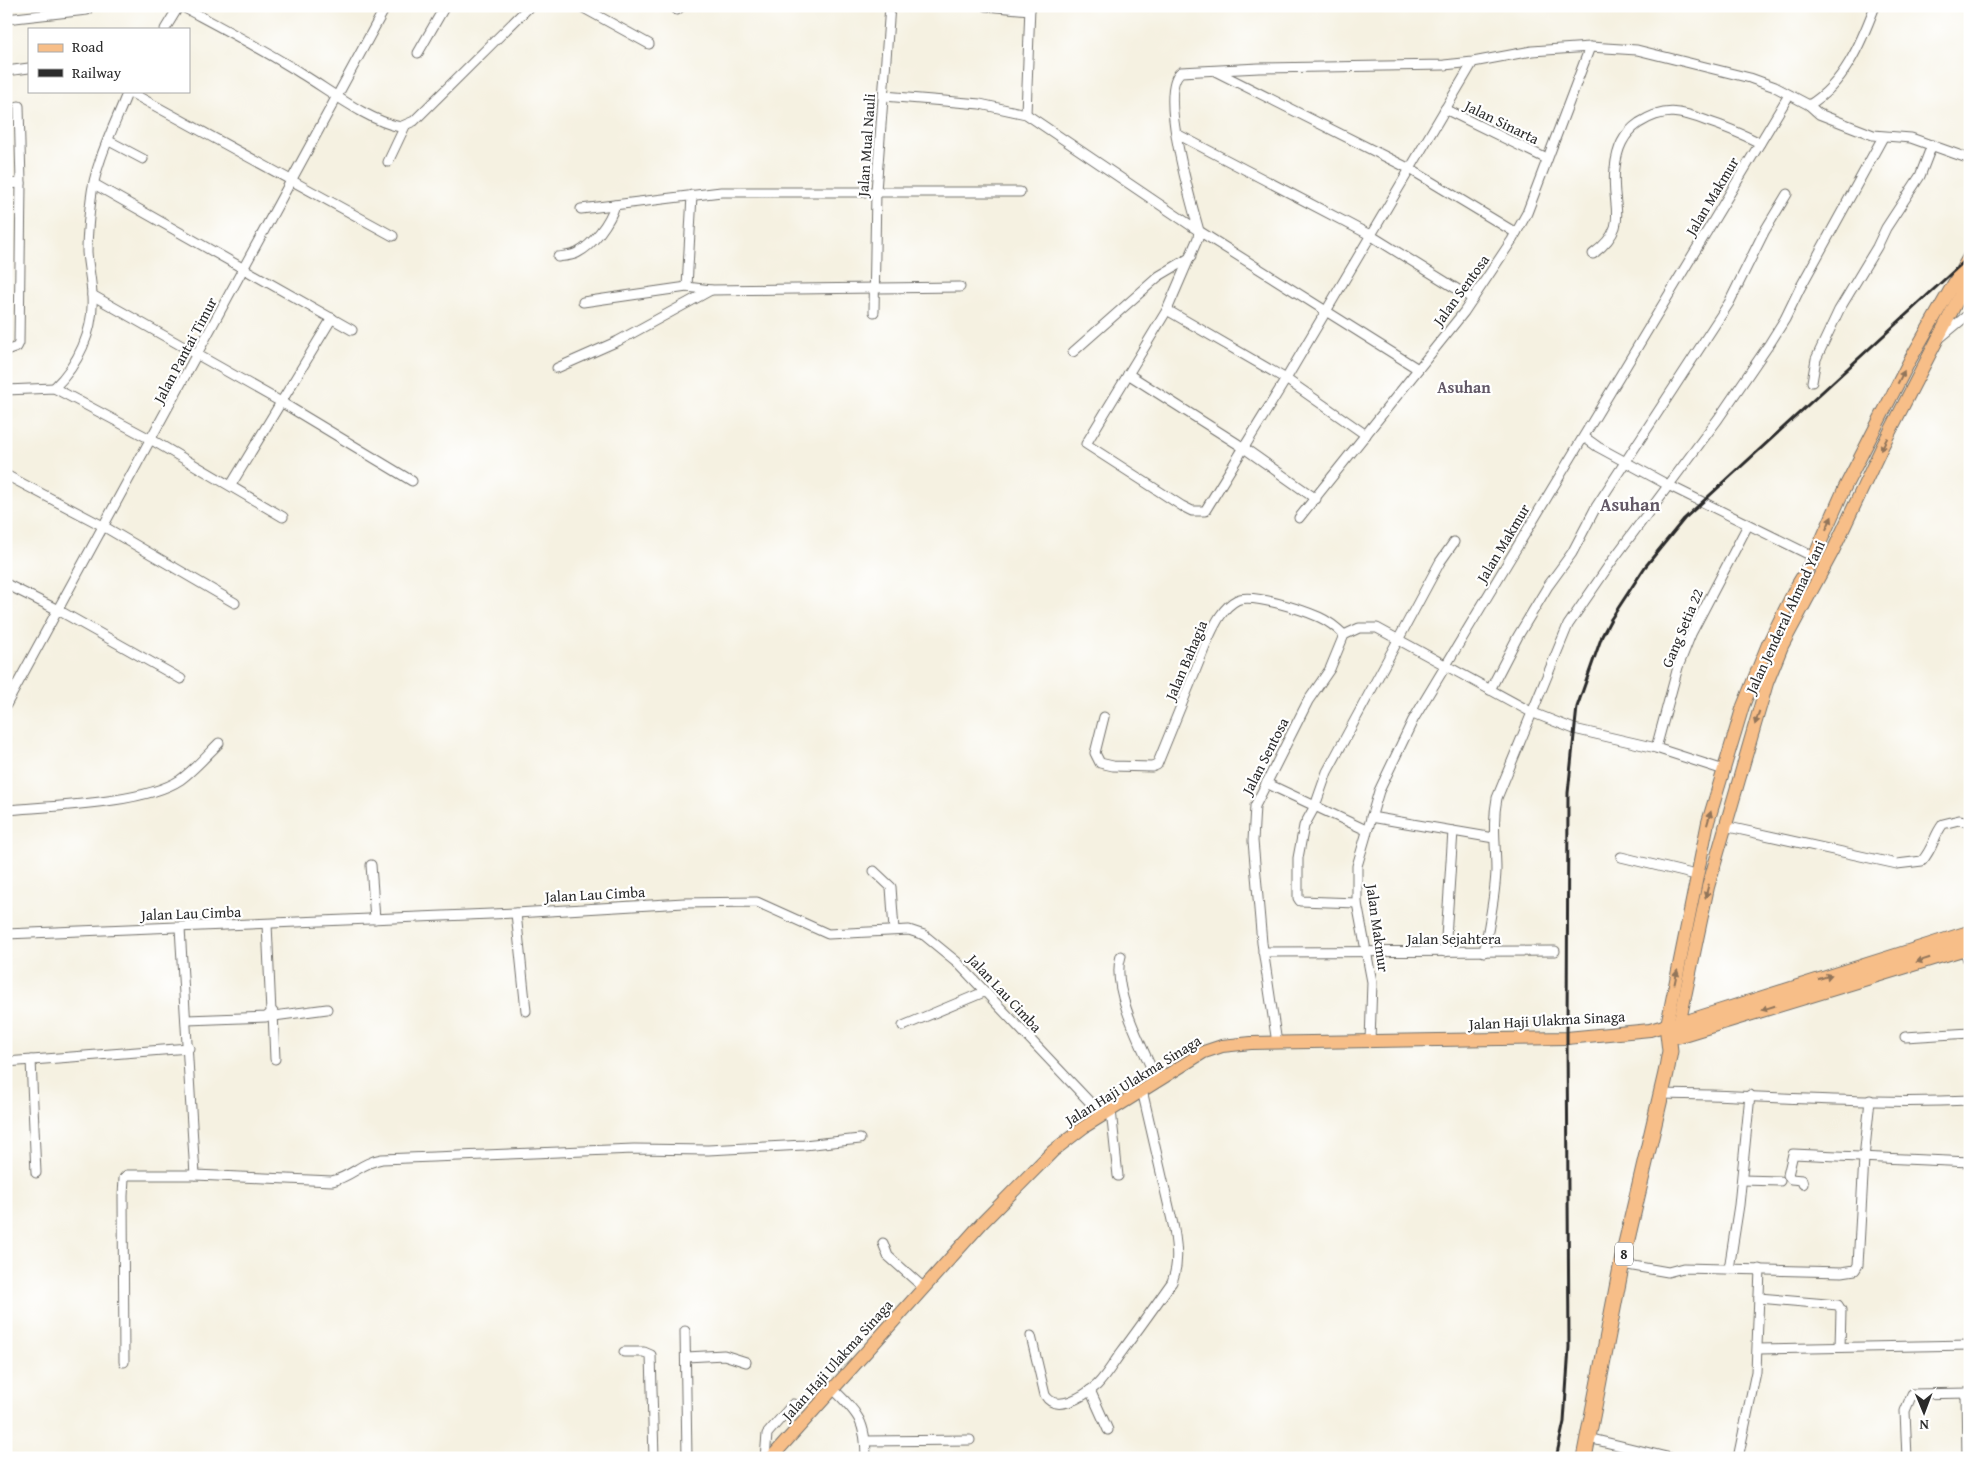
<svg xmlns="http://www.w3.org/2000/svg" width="1976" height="1464" font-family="'Gentium Book Plus',serif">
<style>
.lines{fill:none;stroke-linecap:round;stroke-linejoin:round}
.street-casing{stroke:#72706b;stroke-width:11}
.primary-casing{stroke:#72706b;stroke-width:14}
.highway-casing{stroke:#72706b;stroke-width:17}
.street{stroke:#fff;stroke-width:9}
.primary{stroke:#f7be88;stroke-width:12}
.highway{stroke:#f7be88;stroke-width:15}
.rail{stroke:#2b2b2b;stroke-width:3}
.oneway{fill:#91745a}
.labels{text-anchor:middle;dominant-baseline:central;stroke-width:4.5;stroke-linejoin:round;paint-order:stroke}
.shield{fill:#fff;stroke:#6b6b6b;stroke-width:1}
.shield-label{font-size:14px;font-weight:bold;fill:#2b2b2b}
.street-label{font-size:15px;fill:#2b2b2b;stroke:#fff}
.neighbourhood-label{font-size:16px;font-weight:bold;fill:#625866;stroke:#fff}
.quarter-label{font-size:18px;font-weight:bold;fill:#625866;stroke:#fff}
</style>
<rect width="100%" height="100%" fill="#fff"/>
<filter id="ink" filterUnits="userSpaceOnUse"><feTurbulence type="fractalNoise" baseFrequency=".02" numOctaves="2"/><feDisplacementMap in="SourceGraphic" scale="10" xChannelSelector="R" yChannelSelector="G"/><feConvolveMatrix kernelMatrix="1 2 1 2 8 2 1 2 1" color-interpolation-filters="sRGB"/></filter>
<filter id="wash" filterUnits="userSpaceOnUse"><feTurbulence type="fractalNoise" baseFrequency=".0096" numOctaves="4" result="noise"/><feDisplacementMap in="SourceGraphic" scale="20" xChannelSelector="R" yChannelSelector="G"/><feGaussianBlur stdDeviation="1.12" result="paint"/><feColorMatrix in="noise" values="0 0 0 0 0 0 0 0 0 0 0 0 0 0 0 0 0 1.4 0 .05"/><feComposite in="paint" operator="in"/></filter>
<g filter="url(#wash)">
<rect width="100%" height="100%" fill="#f5f1e1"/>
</g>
<g filter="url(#ink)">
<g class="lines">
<!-- street casing -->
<g class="street-casing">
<g id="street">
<path d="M 181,6 C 222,28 263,49 302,74 C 330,91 367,120 400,127 L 414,121 L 530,6"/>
<path d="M 580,6 L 649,44"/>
<path d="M 985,6 L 1030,10"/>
<path d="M 677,10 L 682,6"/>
<path d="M 6,19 L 87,10"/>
<path d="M 165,29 L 179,6"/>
<path d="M 418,53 L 445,6"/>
<path d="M 1473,62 L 1286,379 L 1205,511 L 1192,511 L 1182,506 L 1086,444 L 1167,310 L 1198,238 L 1199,231 C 1192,205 1157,89 1181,72 L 1259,68 L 1444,65 L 1473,62 L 1532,51 L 1590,47 L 1637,50 L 1750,78 L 1775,87 L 1809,105 L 1819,114 L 1873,135 L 1911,138 L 1970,159"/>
<path d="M 6,71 L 29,68"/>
<path d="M 1215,71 L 1410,169 L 1516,233"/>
<path d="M 128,91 L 393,236"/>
<path d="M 884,96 L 980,104 L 1026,114 L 1199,231 L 1418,369"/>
<path d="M 1809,105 C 1844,84 1861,43 1875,6"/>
<path d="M 1445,109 L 1547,159"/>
<path d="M 1026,114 L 1030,6"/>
<path d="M 1177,134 L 1370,235 L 1473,299"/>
<path d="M 109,141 L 143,159"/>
<path d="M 388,162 L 405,126"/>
<path d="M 6,184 L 21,183"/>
<path d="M 94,184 L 352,330"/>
<path d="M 581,209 L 721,192 L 1020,192"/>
<path d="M 1593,254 C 1632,225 1610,207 1615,168 C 1617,149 1623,134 1639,123 C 1664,107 1681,111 1707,121 C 1726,127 1742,134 1760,143"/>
<path d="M 558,257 C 564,256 571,256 577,253 C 593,245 610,222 615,205"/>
<path d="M 687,287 L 692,195"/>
<path d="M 92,295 L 281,402 L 412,481"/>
<path d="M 583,302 L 687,287 L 711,290 L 960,287"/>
<path d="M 1167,310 L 1286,379 L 1366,435"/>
<path d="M 874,312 L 876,191 L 890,6"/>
<path d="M 1941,337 L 1970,313"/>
<path d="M 6,351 L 17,347 L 19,343 L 21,183 L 19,106"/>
<path d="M 1073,352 L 1159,276 L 1191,257"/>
<path d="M 557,368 L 618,341 L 711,290"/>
<path d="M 1128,374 L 1244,448 L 1316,499"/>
<path d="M 1812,382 L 1816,359 L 1839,310 L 1877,247 L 1886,228 L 1920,176 L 1932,145"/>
<path d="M 54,388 C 78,365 94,331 92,297 C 92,282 88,267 87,252 C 87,235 89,216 91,199 C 95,162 115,125 128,91"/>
<path d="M 6,390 L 54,388 L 152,440 L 283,517"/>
<path d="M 1584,437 L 1598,447 L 1668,485 L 1814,557"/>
<path d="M 6,475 L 103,526 L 235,603"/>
<path d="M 231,485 L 332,318"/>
<path d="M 1299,518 L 1464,312 L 1512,240 L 1527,213 L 1590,47"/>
<path d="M 6,584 L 58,610 L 181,679"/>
<path d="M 1490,690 L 1518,636 L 1548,586 L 1572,553 L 1596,507 L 1729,303 L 1764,232 L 1787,194"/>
<path d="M 6,705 L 386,6"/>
<path d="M 1104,717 L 1095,753 L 1100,763 L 1113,766 L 1152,767 L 1157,765 L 1209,637 C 1215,624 1223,607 1237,600 C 1252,593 1303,610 1319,617 C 1328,621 1337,628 1344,635"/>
<path d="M 1656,748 L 1678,667 L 1691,634 L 1748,525"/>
<path d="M 1266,783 L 1366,830"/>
<path d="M 6,810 C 50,806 144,804 180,780 C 194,770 207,755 219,743"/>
<path d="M 1371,817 L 1494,838"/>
<path d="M 1724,826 L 1897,864 L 1922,861 C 1934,847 1933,837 1943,824 L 1959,820 L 1970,822"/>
<path d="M 1621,857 L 1696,875"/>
<path d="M 371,865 L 375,919"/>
<path d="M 874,871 L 891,887 L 894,930"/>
<path d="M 1357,903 L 1300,901 L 1298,898 L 1298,858 L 1304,826 L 1315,806 L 1327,772 L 1440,562 L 1454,542"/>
<path d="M 516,913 L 526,1011"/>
<path d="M 180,928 L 195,1175"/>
<path d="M 6,934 L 516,913 L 684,903 L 757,902 L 828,934 L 909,930 L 924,935 L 957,962 L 1102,1115"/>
<path d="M 1964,948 L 1970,966"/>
<path d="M 1263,952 L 1555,951"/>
<path d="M 1445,952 L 1453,831"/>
<path d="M 1484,952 C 1489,925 1495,898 1496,871 C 1496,846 1492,823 1497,798 L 1568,625 L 1612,561 L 1718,419 L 1770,343 L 1785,319 L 1800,288 L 1883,137"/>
<path d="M 1121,956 C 1110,988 1144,1051 1157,1080"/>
<path d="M 273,1012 L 275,1059"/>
<path d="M 274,1016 L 327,1009"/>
<path d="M 187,1020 L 266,1017 L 271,1013 L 267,924"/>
<path d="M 903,1026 L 984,992"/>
<path d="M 1905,1037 L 1970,1033"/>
<path d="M 1370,1041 L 1372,982 L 1357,903 L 1357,866 L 1379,791 L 1413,720 L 1789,95"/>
<path d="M 1277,1043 L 1262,943 L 1253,841 L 1255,806 L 1308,701 L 1330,669 L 1344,635 L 1359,628 L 1377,628 L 1531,712 L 1574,729 L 1656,748 L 1724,770"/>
<path d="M 31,1060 L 36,1173"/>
<path d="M 6,1062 L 189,1048"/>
<path d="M 1662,1094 C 1765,1095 1867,1105 1970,1100"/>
<path d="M 1111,1110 L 1118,1176"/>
<path d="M 1742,1180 L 1780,1181"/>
<path d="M 1803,1184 L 1802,1180 L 1791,1179 L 1788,1175 L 1793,1154 L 1970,1162"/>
<path d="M 883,1243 L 888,1256 L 924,1288"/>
<path d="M 1622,1264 L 1668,1272 L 1683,1268 L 1842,1272 L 1855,1270 L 1858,1265 L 1864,1158 L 1870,1100"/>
<path d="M 1729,1269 L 1739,1205 L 1750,1095"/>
<path d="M 1759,1298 L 1838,1305 L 1841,1310 L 1840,1347"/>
<path d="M 685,1331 L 687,1458"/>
<path d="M 1031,1336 L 1045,1395 C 1056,1414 1084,1396 1097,1385 C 1106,1376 1113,1364 1120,1354 C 1138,1330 1155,1306 1172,1282 C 1179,1264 1177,1248 1174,1229 L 1142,1090"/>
<path d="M 1758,1349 L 1970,1345"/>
<path d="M 624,1352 L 644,1352 L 651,1355 L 654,1458"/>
<path d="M 686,1357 L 724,1355 L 746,1362"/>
<path d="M 124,1362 L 123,1196 L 124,1178 L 127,1175 L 195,1175 L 332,1181 C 351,1177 362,1162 382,1159 L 634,1149 L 708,1150 L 804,1145 L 860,1139"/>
<path d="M 833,1389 C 858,1413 866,1422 866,1458"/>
<path d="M 1090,1390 L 1108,1430"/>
<path d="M 1966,1393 L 1967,1458"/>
<path d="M 1588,1438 L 1671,1458"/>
<path d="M 866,1441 L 970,1440"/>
<path d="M 765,1458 L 767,1434 L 793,1404"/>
<path d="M 1738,1458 L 1756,1372 L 1760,1269"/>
<path d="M 1907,1458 L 1905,1411 L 1912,1394 L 1970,1393"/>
</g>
</g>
<!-- primary casing -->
<g class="primary-casing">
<g id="primary">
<path d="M 1679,1025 L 1708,887 L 1767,683 L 1782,646 L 1833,551 L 1882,447 L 1970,276"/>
<path d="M 771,1458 L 982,1223 L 1053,1151 L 1084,1127 L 1204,1052 L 1222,1046 L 1251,1043 L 1567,1038 L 1650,1030 L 1667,1025 L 1708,822 L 1743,706 L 1768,644 L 1796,587 L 1814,557 L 1844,489 L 1910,360 L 1970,255"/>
</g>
</g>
<!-- highway casing -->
<g class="highway-casing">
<g id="highway">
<path d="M 1670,1035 L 1678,1035 L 1970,946"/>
<path d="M 1584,1458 L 1624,1252 L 1666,1073 L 1670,1051 L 1667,1025 L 1679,1025 L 1970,933"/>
</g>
</g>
<!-- street -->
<use href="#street" class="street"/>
<!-- primary -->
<use href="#primary" class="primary"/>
<!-- highway -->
<use href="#highway" class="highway"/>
<!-- rail -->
<path class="rail" d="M 1556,1458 L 1564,1422 L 1569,1347 L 1567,1038 L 1568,793 L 1577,707 L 1602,636 L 1611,619 L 1645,567 L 1684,519 L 1970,256"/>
</g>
<!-- one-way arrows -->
<defs><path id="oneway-solid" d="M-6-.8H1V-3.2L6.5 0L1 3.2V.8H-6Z" transform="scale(1.25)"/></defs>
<g class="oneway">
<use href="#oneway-solid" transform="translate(1901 377) rotate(-63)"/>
<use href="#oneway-solid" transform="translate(1884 444) rotate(118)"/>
<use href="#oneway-solid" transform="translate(1829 523) rotate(-66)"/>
<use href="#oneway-solid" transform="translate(1757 718) rotate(108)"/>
<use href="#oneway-solid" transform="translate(1709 818) rotate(-74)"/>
<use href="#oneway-solid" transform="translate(1707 891) rotate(104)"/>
<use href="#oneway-solid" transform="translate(1923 960) rotate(163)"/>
<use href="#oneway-solid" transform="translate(1676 977) rotate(-78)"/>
<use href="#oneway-solid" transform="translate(1825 977) rotate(-17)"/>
<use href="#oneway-solid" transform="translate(1768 1008) rotate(163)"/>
</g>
</g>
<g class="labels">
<!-- shield labels -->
<rect class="shield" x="1615" y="1242.5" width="18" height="23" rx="4"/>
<g class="shield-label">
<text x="1624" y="1254">8</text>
</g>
<!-- street labels -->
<g class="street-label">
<text transform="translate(1502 122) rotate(26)">Jalan Sinarta</text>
<text transform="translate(866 145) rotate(-86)">Jalan Mual Nauli</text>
<text transform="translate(1712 196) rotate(-59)">Jalan Makmur</text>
<text transform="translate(1461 290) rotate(-54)">Jalan Sentosa</text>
<text transform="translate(185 350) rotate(-62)">Jalan Pantai Timur</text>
<text transform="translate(1503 543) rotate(-59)">Jalan Makmur</text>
<text transform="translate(1785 617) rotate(-65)">Jalan Jenderal Ahmad Yani</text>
<text transform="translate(1682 628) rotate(-67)">Gang Setia 22</text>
<text transform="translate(1186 660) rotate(-67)">Jalan Bahagia</text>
<text transform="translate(1265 756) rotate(-63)">Jalan Sentosa</text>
<text transform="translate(595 894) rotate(-3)">Jalan Lau Cimba</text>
<text transform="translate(191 913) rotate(-2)">Jalan Lau Cimba</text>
<text transform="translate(1378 928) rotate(82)">Jalan Makmur</text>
<text x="1454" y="938">Jalan Sejahtera</text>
<text transform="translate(1005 993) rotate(47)">Jalan Lau Cimba</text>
<text transform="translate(1547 1020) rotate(-3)">Jalan Haji Ulakma Sinaga</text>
<text transform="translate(1133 1080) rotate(-32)">Jalan Haji Ulakma Sinaga</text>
<text transform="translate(837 1360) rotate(-48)">Jalan Haji Ulakma Sinaga</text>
</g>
<!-- neighbourhood labels -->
<g class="neighbourhood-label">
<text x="1464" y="387">Asuhan</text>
</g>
<!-- quarter labels -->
<g class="quarter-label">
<text x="1630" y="504">Asuhan</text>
</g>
</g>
<!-- margin -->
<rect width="1976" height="1464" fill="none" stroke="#fff" stroke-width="25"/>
<!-- legend -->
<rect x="28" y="28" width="162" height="65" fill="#ffffff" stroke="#aaaaaa"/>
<rect x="38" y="44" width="25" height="8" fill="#f7be88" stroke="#aaaaaa"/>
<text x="72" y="52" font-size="15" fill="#2b2b2b">Road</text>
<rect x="38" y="69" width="25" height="8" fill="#2b2b2b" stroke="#aaaaaa"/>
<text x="72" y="78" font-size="15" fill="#2b2b2b">Railway</text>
<!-- north arrow -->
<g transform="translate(1924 1412) rotate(179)" stroke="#ffffff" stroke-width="4" paint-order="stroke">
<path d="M0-4L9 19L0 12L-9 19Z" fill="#2b2b2b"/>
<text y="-8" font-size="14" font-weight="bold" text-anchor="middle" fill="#2b2b2b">N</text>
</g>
</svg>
